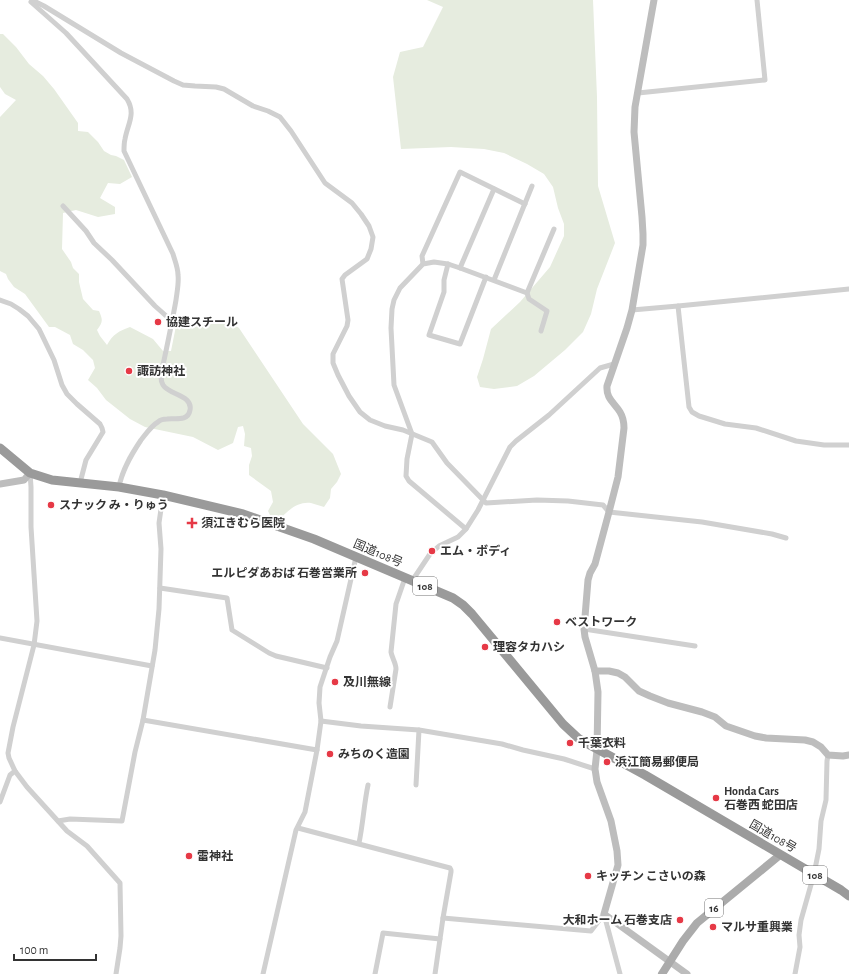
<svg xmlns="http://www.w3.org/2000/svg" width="849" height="974" font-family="'Alegreya Sans','Noto Sans JP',sans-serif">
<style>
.green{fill:#e6ecdf}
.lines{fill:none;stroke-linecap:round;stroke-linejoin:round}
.street{stroke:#d0d0d0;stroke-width:5}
.secondary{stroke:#bdbdbd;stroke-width:7}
.primary{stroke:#ababab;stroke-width:8}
.highway{stroke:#9a9a9a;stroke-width:9}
.poi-dot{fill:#e63946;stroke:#fff;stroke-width:1.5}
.labels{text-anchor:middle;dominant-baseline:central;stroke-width:4;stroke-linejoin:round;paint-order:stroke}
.shield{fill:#fff;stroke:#707070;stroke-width:1}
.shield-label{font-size:11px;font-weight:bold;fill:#333}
.poi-label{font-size:12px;font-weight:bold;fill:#333;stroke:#fff;text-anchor:start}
.street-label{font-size:12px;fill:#333;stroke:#fff}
</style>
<rect width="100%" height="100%" fill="#fff"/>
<!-- green -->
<g class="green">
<path d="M 427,0 L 593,0 L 597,97 L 598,186 L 615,243 L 597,289 L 591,314 L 583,332 L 565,350 L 534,376 L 517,386 L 494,389 L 480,387 L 477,377 L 483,359 L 491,329 L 520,302 L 550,267 L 564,236 L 564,224 L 558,208 L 553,187 L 544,174 L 527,164 L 504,153 L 484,149 L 451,147 L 401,149 L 393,77 L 400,52 L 423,47 L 443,7 Z"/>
<path d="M 0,34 L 3,34 L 16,47 L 29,64 L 43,76 L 54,89 L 78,123 L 78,131 L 88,132 L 98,142 L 104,151 L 111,155 L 116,156 L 124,160 L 132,177 L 120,184 L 108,183 L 100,198 L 115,207 L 115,214 L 98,217 L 76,210 L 63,213 L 62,249 L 71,262 L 73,268 L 79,274 L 79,282 L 83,299 L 93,310 L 99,311 C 103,320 103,322 97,330 L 100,336 L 107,345 C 113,334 119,331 130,327 L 153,339 L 163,351 L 171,351 L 176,326 L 198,326 L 213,321 L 221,323 L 227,320 L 239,328 L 303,424 L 333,454 L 341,474 L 337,482 L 331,489 L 330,498 L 324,507 C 320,506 315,504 311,503 C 298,501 287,511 279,520 L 272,519 L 268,511 L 273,502 L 271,491 L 249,475 L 249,465 L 252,456 L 251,448 L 244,446 L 245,434 L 243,426 L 238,427 L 233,443 L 218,450 L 193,437 L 145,427 L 130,419 L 106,400 L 97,388 L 88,380 L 95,368 L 93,360 L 83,350 L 73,344 L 70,335 L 55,327 L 49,327 L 25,294 L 14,287 L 8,279 L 6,274 L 0,271 L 0,117 L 16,100 L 5,94 L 0,87 Z"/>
</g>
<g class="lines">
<!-- street -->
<g class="street">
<path d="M 32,0 L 44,6 L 121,53 L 174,81 L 183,85 L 195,86 L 216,87 L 224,89 L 253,106 L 268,111 L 280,117 L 291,131 L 325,183 L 352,203 L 361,214 L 369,226 L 373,237 L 371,249 L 367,259 L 345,275 L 342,279 L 348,320 L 347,326 L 333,354 L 333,363 L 338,375 L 349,396 L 360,412 L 370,420 L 385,426 L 403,430 L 432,442 L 447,463 L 486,503 L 537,500 L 568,501 L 603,505 L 609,512 L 702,522 L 772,534 L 786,538"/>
<path d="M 31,2 L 66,33 L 127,99 C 136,114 128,123 125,139 C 124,143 124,147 124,151 L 173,254 C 175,261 178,268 178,275 C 179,283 177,292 176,300 C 172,323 167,346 162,370 C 161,375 160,380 163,385 C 169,395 193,395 190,410 C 188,422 175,418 167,419 C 164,419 160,420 158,422 C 151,426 146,434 141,440 C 131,455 122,470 119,487"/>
<path d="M 638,93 L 765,80 L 757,0"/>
<path d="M 63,206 L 86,231 L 94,243 L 112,260 L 155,306 L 173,322"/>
<path d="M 423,264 L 422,256 L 460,172 L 525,204"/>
<path d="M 448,264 L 444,280 L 444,292 L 429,335 L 460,344 L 486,277"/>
<path d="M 460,268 L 494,189"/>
<path d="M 494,280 L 532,186"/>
<path d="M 527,293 L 554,229"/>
<path d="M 0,300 L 11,304 L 19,309 L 28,316 L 39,329 L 54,360 L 62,385 L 67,394 L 77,404 L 100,424 L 102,428 L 103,432 L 86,460 L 80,483"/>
<path d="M 678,306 L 689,407 L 692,412 L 699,416 L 725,424 L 756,428 L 796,441 L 824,445 L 849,445"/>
<path d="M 632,310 L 678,306 L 849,289"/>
<path d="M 30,473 L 31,487 L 31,527 L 37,621 L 34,645 L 13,727 L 8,753 L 9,758 L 15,771 L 27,787 L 67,831 L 87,846 L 120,883 L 121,936 L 120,948 L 116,974"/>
<path d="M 466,529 L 409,481 L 406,476 L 407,459 L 412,434 L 394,385 L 391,328 L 392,309 L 394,300 L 400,288 L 423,264 L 434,262 L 448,264 L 460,268 L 527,293 L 529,299 L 547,311 L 541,331"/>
<path d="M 412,581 L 430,554 L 439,546 L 458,537 L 466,529 L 478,510 L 510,447 L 516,441 L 549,415 L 600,368 L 614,364"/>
<path d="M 160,588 L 227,598 L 232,630 L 269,653 L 276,656 L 327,668"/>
<path d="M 584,629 L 695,646"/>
<path d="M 0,638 L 152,666"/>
<path d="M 390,707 L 396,669 C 396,663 392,658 391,652 L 396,604 L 405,578"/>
<path d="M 143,720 L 317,750"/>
<path d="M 321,721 L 361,726 L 419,730 L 502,744 L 523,750 L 564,759 L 595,769"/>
<path d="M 416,785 L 419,730"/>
<path d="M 0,802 L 10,775 L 15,771"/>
<path d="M 58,821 L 70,819 L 122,821 L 135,752 L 143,720 L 155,650 L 159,609 L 161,549 L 159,523 L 163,495"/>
<path d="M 298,828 L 450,868 L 451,870 L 451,872 L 443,918 L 435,974"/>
<path d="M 359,843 C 363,824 364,804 368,785"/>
<path d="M 604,914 L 620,974"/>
<path d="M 443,918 L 591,931 L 604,914"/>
<path d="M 263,974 L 296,830 L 305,812 L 317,750 L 321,721 L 319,703 L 320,687 L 330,657 L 337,641 L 356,557"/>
<path d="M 375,974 L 383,933 L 440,939"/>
<path d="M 795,974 L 800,947 L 799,935 L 801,920 L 814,874 L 819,849 L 821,821 L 826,800 L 827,761 L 828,755"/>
</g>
<!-- secondary -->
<g class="secondary">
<path d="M 654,0 L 635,107 L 634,132 L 642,217 L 643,234 L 643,245 L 632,310 L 627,328 L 607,386 C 606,399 614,402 620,412 C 623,417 624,423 624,428 L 618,477 L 609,512 L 595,564 L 590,573 L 588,580 L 584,629 L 585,637 L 595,671 L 609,671 L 618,673 L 625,677 L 639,691 L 650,696 L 668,703 L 702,712 L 715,717 L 726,726 L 755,736 L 766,738 L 805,740 L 813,742 L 821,747 L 828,755 L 843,756 L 849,755"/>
<path d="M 0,484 L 24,480 L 30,473"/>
<path d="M 595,671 L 598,692 L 597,750 L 595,769 L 597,782 L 611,821 L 617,851 L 618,865 L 604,914 L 687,974"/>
</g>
<!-- primary -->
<path class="primary" d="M 662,974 L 683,941 L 697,923 L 780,855"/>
<!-- highway -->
<path class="highway" d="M 0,448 L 30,473 L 52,480 L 119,487 L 163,495 L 243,514 L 314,539 L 453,598 L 463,605 L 472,614 L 563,724 L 578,738 L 588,744 L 645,775 L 841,890 L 849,896"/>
</g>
<!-- markers -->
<g class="poi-dot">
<circle cx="158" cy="322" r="4"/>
<circle cx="129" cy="371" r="4"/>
<circle cx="51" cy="505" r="4"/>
<path d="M190 517h4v4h4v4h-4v4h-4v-4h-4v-4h4z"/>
<circle cx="432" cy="551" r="4"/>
<circle cx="365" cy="573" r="4"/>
<circle cx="557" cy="622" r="4"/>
<circle cx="485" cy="647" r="4"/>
<circle cx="335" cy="682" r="4"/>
<circle cx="570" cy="743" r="4"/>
<circle cx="330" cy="754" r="4"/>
<circle cx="607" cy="762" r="4"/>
<circle cx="716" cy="798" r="4"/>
<circle cx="189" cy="856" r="4"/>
<circle cx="588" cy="876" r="4"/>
<circle cx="680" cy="920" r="4"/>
<circle cx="713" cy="927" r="4"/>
</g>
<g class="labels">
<!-- shield labels -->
<g class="shield">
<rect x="413" y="577" width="24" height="18" rx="3"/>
<rect x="803" y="866" width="24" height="18" rx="3"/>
<rect x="705" y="899" width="18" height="18" rx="3"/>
</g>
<g class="shield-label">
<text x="425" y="586">108</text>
<text x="815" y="875">108</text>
<text x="714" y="908">16</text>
</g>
<!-- poi labels -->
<g class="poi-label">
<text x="166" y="322">協建スチール</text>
<text x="137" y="371">諏訪神社</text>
<text x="59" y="505">スナック み・りゅう</text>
<text x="201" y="523">須江きむら医院</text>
<text x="440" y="551">エム・ボディ</text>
<text x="357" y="573" text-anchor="end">エルピダあおば 石巻営業所</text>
<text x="565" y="622">ベストワーク</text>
<text x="493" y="647">理容タカハシ</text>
<text x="343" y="682">及川無線</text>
<text x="578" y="743">千葉衣料</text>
<text x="338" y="754">みちのく造園</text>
<text x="615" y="762">浜江簡易郵便局</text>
<text x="724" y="791">Honda Cars<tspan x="724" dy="14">石巻西 蛇田店</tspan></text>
<text x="197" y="856">雷神社</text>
<text x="596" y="876">キッチン こさいの森</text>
<text x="672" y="920" text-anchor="end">大和ホーム 石巻支店</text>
<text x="721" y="927">マルサ重興業</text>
</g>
<!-- street labels -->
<g class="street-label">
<text transform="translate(378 553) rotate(23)">国道108号</text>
<text transform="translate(773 836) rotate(30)">国道108号</text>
</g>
</g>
<!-- scale -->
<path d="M14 954v6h82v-6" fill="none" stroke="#333333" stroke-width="2"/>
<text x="20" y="954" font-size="12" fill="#333333" stroke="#ffffff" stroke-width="3" paint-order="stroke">100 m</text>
</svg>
